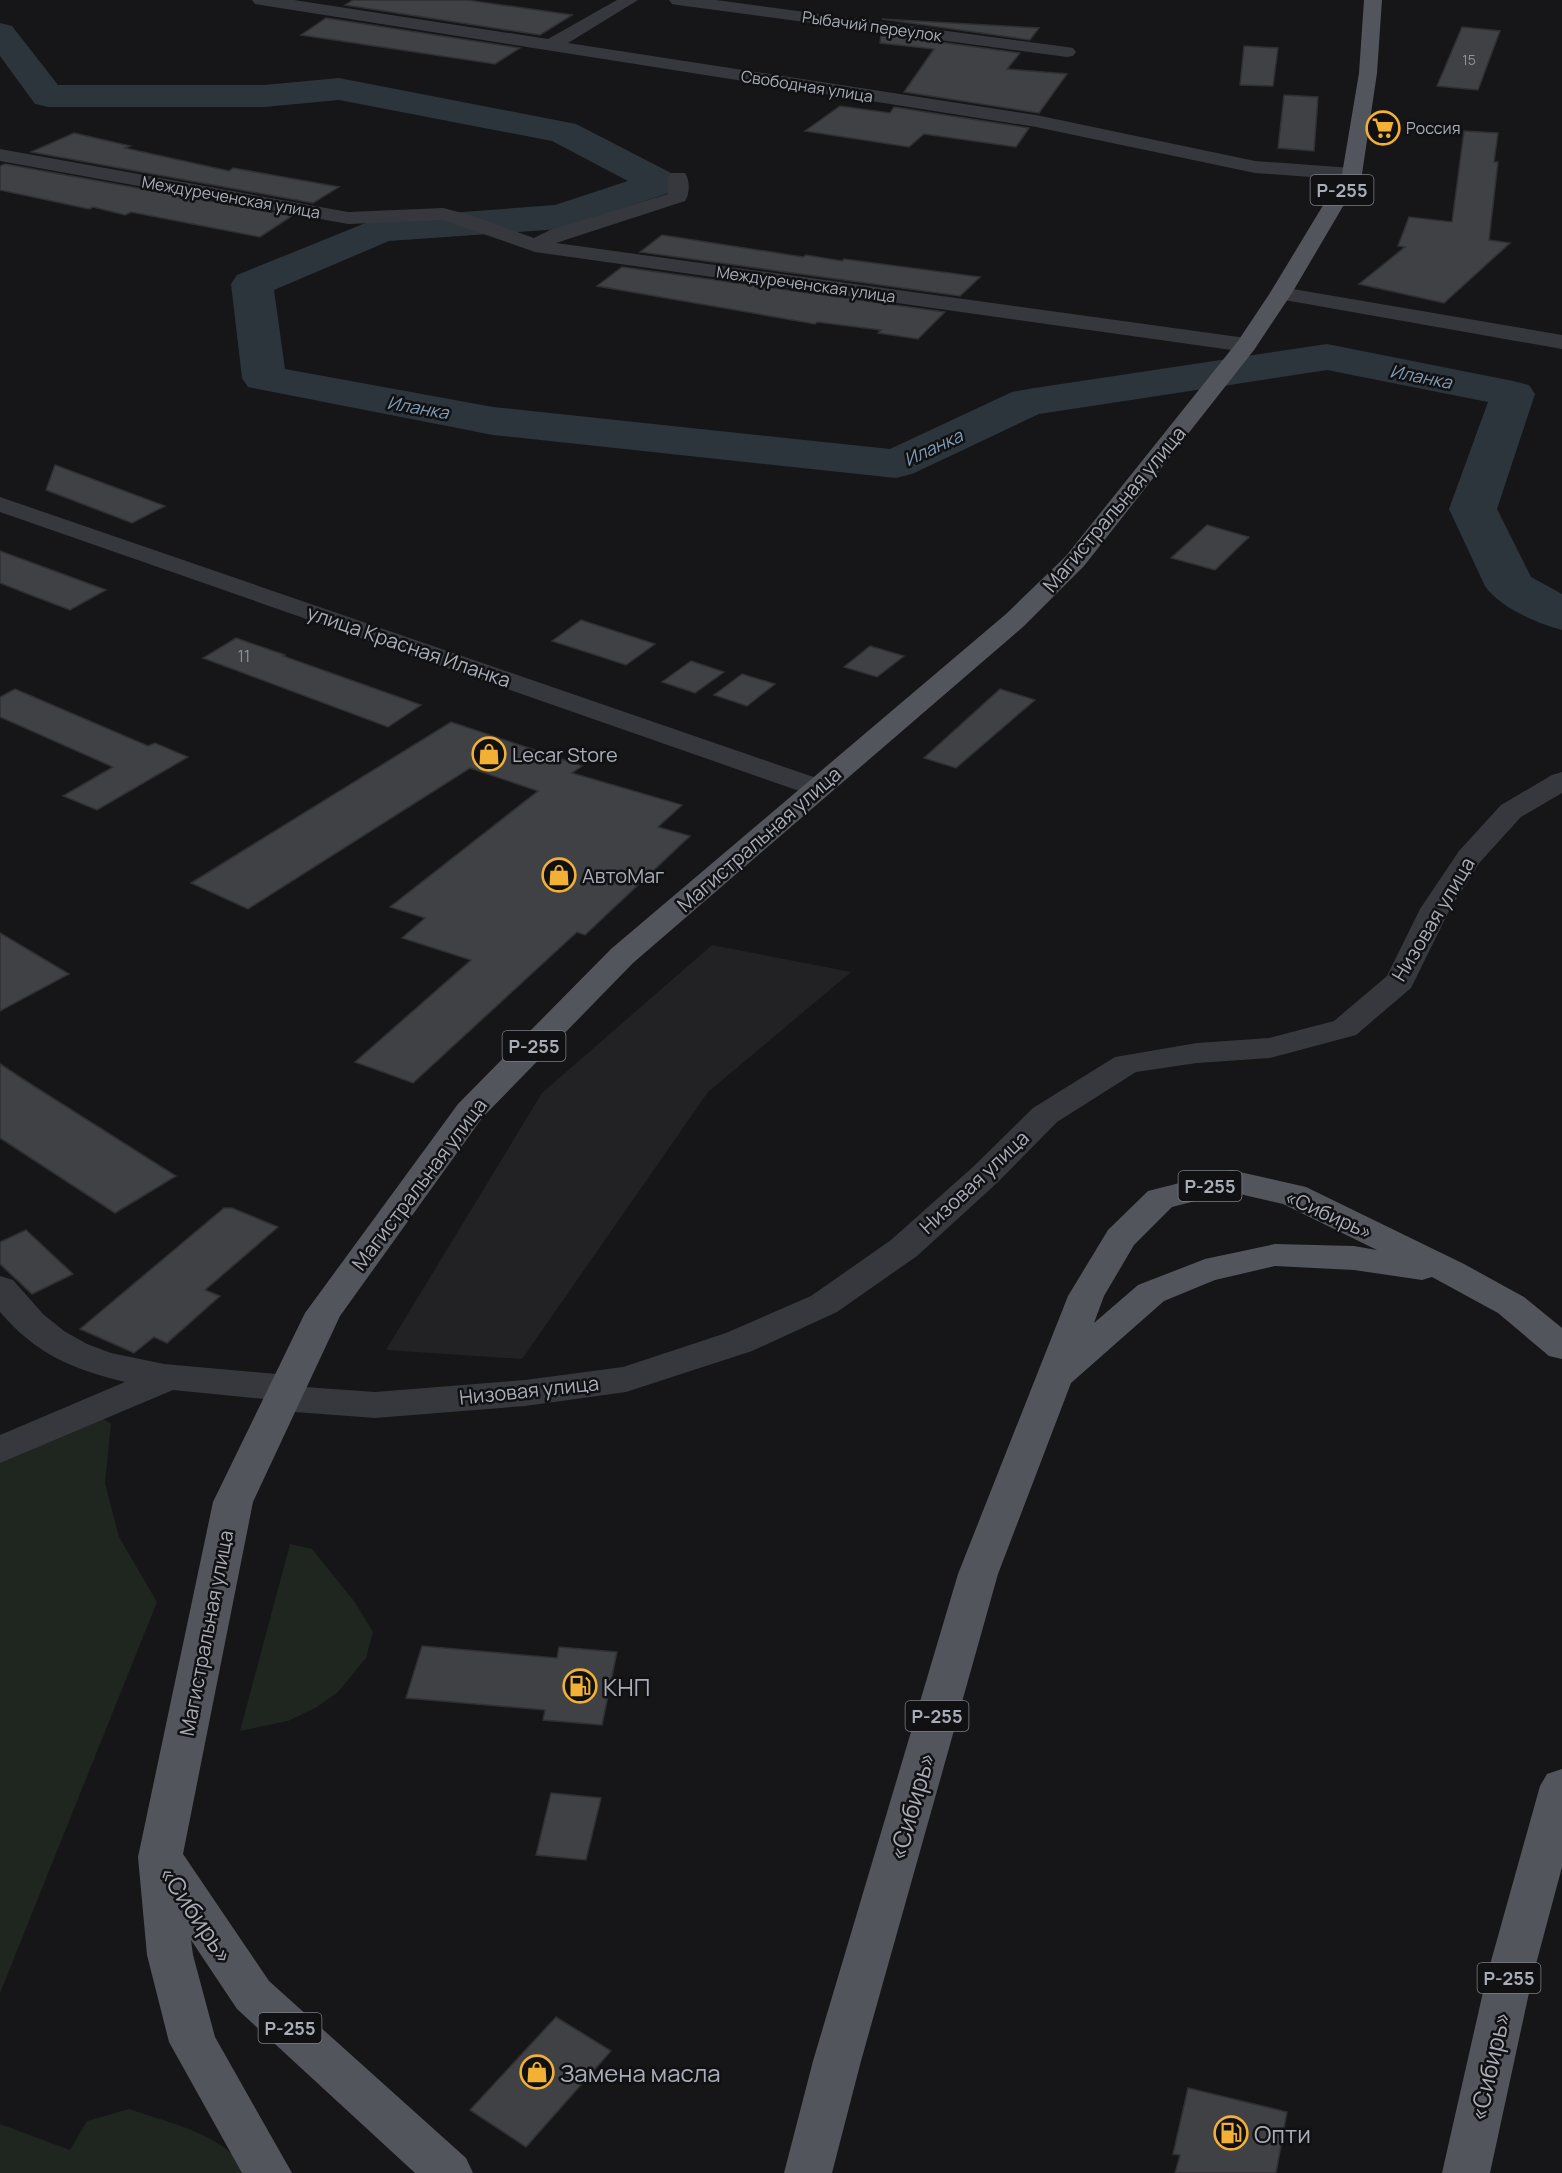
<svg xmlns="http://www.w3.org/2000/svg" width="1562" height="2173" font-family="Manrope,sans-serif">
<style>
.built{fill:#222225}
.green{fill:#1e261f}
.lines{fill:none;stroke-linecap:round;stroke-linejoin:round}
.river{fill:#2c353c;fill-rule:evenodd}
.building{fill:#404145;stroke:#303034;stroke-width:1.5}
.minor{fill:#37383d;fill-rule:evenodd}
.major{fill:#53555c;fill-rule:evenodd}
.labels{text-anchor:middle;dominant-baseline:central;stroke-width:5;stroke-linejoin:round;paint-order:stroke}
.far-number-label{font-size:14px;fill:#8e929b}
.far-street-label{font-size:16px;fill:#a8adb8;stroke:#111113}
.far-poi-label{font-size:16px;fill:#a8adb8;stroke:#111113;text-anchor:start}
.number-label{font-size:16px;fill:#8e929b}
.shield{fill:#111113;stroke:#7b7e86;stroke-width:1.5}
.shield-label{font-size:18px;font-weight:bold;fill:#a8adb8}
.far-water-label{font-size:18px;font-style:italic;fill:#7f9bb3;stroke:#111113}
.street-label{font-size:20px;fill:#a8adb8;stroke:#111113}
.poi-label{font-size:20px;fill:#a8adb8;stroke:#111113;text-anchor:start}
.near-poi-label{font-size:24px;fill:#a8adb8;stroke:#111113;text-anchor:start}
.near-street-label{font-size:24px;fill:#a8adb8;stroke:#111113}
</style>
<rect width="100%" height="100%" fill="#161618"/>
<!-- built -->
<path class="built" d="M 712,945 L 851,972 L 708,1092 L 522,1359 L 386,1350 L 542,1093 Z"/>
<!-- green -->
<g class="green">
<path d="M 100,1417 L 111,1424 L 105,1483 L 119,1537 L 157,1602 L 0,1993 L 0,1459 Z"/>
<path d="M 290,1544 L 312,1549 L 354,1601 L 373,1632 L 366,1658 L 338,1692 L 317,1707 L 288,1721 L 240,1731 Z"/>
<path d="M 129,2109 C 169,2123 226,2134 247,2173 L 0,2173 L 0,2124 L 70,2150 L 87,2121 Z"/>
</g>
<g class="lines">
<!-- river -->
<path class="river" d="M 0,23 L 12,26 L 58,85 L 264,85 L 339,78 L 576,124 L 675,175 L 680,183 L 675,191 L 560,229 L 389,241 L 274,290 L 285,369 L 493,407 L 890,449 L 1012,392 L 1028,389 L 1327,344 L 1513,381 L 1529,385 L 1535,394 L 1497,509 L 1531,577 L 1562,594 L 1562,630 C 1538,624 1499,607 1485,586 L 1449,509 L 1488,402 L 1327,370 L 1039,414 L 912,474 L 896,478 L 493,435 L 248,387 L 242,378 L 231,284 L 237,275 L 368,222 L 382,218 L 555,205 L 628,181 L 552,141 L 339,100 L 264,107 L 48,107 L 35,104 L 0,56 Z"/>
</g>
<!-- building -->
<g class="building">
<path d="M 353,0 L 467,0 L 572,15 L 540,35 L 345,5 Z"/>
<path d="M 326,18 L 520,48 L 495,64 L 301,35 Z"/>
<path d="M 882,19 L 1039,28 L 1030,40 Z"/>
<path d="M 1462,27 L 1500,31 L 1478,90 L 1437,86 Z"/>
<path d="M 881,34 L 1020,53 L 1007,69 L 1067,74 L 1039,113 L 904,92 L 934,49 L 880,43 Z"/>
<path d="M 1244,46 L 1278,48 L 1273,86 L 1240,85 Z"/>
<path d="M 1284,95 L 1318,97 L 1314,151 L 1278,148 Z"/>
<path d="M 840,106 L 890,113 L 894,107 L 1029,128 L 1016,147 L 924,134 L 909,147 L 805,131 Z"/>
<path d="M 1464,131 L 1498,133 L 1494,162 L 1498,162 L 1489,240 L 1510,243 L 1444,303 L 1359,284 L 1405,247 L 1398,246 L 1409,217 L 1452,222 Z"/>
<path d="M 74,133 L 130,146 L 125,148 L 229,171 L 233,168 L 339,187 L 313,203 L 31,152 Z"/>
<path d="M 5,164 L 292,216 L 260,237 L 131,212 L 125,215 L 93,207 L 89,209 L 0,190 L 0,166 Z"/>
<path d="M 662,235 L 803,257 L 806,255 L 842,261 L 844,259 L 980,277 L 960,296 L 640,252 Z"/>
<path d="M 622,267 L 945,312 L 918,339 L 878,333 L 881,330 L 817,322 L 815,324 L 597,286 Z"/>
<path d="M 55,465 L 165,506 L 132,523 L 46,490 Z"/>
<path d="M 1207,525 L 1249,537 L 1215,570 L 1171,558 Z"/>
<path d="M 0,551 L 106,590 L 70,610 L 28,594 L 0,583 Z"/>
<path d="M 581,620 L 655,644 L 626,665 L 552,641 Z"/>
<path d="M 236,638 L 285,655 L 283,656 L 421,705 L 388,727 L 203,658 Z"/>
<path d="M 870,646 L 904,656 L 877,677 L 844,667 Z"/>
<path d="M 691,661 L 724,672 L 695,693 L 662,682 Z"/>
<path d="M 742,674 L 775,684 L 747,706 L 714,695 Z"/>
<path d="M 15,689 L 148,746 L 155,743 L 188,757 L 97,810 L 63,796 L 113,767 L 0,717 L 0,697 Z"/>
<path d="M 1000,689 L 1035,700 L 956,768 L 924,758 Z"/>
<path d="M 451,722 L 582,766 L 572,773 L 682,805 L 658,827 L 690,836 L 585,935 L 577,932 L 413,1083 L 355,1062 L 471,960 L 402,938 L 425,918 L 390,907 L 538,791 L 470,768 L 248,909 L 191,883 Z"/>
<path d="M 0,933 L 69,974 L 0,1011 Z"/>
<path d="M 0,1064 L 29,1083 L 176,1176 L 115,1213 L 0,1138 Z"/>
<path d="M 224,1208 L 232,1208 L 278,1227 L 205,1290 L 220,1296 L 167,1343 L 154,1337 L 134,1353 L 80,1329 Z"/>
<path d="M 26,1230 L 73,1274 L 32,1294 L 0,1264 L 0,1242 Z"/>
<path d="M 422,1646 L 557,1658 L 559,1647 L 617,1652 L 602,1725 L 543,1720 L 545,1710 L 406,1698 Z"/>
<path d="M 551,1793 L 601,1798 L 586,1860 L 536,1855 Z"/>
<path d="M 556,2017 L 611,2051 L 526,2147 L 470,2110 Z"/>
<path d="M 1188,2088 L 1287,2112 L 1276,2173 L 1175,2173 L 1180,2155 L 1173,2154 Z"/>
</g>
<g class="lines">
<!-- minor -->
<g class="minor">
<path d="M 252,0 L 294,0 L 548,39 L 617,0 L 638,0 L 568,43 L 1036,115 L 1255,161 L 1352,168 L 1359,170 L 1362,174 L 1359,178 L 1352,180 L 1255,173 L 1036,127 L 261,5 L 255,4 Z"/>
<path d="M 669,0 L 716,0 L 1067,47 L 1073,48 L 1076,52 L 1073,56 L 1067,57 L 678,5 L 672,4 Z"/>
<path d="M 0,149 L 348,212 L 443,208 L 470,215 L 534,238 L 550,230 L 668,194 L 668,177 L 671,173 L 685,173 C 690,180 690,194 685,201 L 556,243 L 1246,338 L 1254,340 L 1257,345 L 1254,350 L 1246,352 L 535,252 L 443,220 L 348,224 L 0,161 Z"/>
<path d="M 1281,287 L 1562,335 L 1562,349 L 1273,298 L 1270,293 L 1273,288 Z"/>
<path d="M 0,497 L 828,782 L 832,788 L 828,794 L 818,797 L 808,794 L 0,512 Z"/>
<path d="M 1562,772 L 1562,793 L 1521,817 L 1480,862 L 1450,909 L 1411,988 L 1356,1035 L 1270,1058 L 1197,1063 L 1136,1072 L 1057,1122 L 998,1182 L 917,1256 L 837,1312 L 752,1351 L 626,1392 L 525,1406 L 375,1418 L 282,1411 L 269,1407 L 264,1399 L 173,1390 L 0,1463 L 0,1435 L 125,1382 C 72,1369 36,1354 0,1312 L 0,1276 L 13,1280 L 43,1314 L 64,1331 L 87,1344 L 111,1353 L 164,1364 L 287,1375 L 300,1379 L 305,1387 L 375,1392 L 525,1380 L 623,1367 L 726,1333 L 811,1296 L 891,1240 L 974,1166 L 1033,1108 L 1115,1057 L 1197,1043 L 1269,1038 L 1334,1021 L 1387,976 L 1420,909 L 1459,851 L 1501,805 L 1552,775 Z"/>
</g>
<!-- major -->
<g class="major">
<path d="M 1364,0 L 1382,0 L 1377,73 L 1362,174 L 1292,293 L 1254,350 L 1084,566 L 1024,626 L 633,963 L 482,1118 L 340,1316 L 253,1502 L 183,1854 L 269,1981 L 466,2158 L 473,2173 L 415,2173 L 237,2009 L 191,1940 L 193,1955 L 215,2037 L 292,2173 L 242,2173 L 169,2042 L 147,1955 L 138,1857 L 213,1502 L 305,1313 L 458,1104 L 611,949 L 1006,614 L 1066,556 L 1238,341 L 1270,293 L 1342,174 L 1359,73 Z"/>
<path d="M 1231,1170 L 1306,1187 L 1464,1264 L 1524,1297 L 1562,1328 L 1562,1359 L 1549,1356 L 1498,1313 L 1432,1277 L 1422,1280 L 1354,1270 L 1275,1266 L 1215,1280 L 1164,1301 L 1071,1383 L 998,1574 L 861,2061 L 832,2173 L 784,2173 L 813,2061 L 958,1574 L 1068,1296 L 1108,1230 L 1148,1191 ZM 1231,1192 L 1283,1204 L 1377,1250 L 1354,1246 L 1275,1244 L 1205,1259 L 1138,1285 L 1094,1323 L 1104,1296 L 1134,1245 L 1172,1207 Z"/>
<path d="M 1562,1769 L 1562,1867 L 1532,1979 L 1490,2173 L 1442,2173 L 1486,1979 L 1540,1786 L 1547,1774 Z"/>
</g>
</g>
<!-- icons -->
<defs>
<g id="supermarket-ring" transform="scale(1.725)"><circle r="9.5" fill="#111113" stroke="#f2b134" stroke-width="1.5"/><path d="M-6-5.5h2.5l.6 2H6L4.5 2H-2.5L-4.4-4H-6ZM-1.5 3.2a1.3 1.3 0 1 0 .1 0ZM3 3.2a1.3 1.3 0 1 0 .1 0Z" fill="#f2b134"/></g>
<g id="shop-ring" transform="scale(1.725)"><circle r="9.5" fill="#111113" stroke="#f2b134" stroke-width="1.5"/><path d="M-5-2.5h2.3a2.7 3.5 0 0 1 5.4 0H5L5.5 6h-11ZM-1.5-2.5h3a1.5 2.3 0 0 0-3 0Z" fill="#f2b134"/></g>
<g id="fuel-ring" transform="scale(1.725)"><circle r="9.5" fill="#111113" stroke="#f2b134" stroke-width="1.5"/><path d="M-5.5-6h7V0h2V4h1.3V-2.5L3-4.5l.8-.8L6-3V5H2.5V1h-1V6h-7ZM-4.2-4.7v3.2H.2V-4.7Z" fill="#f2b134"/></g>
</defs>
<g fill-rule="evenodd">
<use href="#supermarket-ring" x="1383" y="128"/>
<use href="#shop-ring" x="489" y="754"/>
<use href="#shop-ring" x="559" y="875"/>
<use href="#fuel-ring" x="580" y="1686"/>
<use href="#shop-ring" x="537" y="2072"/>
<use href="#fuel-ring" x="1231" y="2133"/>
</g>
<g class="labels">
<!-- far-number labels -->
<g class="far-number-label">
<text x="1469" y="59">15</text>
</g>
<!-- far-street labels -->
<g class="far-street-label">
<text transform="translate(872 26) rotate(8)">Рыбачий переулок</text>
<text transform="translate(807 86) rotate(9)">Свободная улица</text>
<text transform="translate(231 197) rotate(10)">Междуреченская улица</text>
<text transform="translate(806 284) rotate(8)">Междуреченская улица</text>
</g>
<!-- far-poi labels -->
<g class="far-poi-label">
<text x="1406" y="128">Россия</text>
</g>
<!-- number labels -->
<g class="number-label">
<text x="244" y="656">11</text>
</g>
<!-- shield labels -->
<g class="shield">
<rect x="1310.5" y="175" width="63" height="30" rx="4.5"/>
<rect x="502.5" y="1031" width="63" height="30" rx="4.5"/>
<rect x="1178.5" y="1171" width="63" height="30" rx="4.5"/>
<rect x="905.5" y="1701" width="63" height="30" rx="4.5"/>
<rect x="1477.5" y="1963" width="63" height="30" rx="4.5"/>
<rect x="258.5" y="2013" width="63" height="30" rx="4.5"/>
</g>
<g class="shield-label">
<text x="1342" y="190">Р-255</text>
<text x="534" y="1046">Р-255</text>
<text x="1210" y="1186">Р-255</text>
<text x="937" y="1716">Р-255</text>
<text x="1509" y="1978">Р-255</text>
<text x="290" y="2028">Р-255</text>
</g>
<!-- far-water labels -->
<g class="far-water-label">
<text transform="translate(1421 376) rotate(11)">Иланка</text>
<text transform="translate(418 407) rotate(10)">Иланка</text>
<text transform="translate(933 447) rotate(-25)">Иланка</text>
</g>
<!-- street labels -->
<g class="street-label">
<text transform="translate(1114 509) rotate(-50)">Магистральная улица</text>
<text transform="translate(409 646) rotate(19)">улица Красная Иланка</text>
<text transform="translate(759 839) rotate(-41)">Магистральная улица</text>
<text transform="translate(1433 919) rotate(-59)">Низовая улица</text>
<text transform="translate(974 1182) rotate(-43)">Низовая улица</text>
<text transform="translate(419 1184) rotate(-53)">Магистральная улица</text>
<text transform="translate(1329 1214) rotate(24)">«Сибирь»</text>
<text transform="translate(529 1390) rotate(-6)">Низовая улица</text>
<text transform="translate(206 1633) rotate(-79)">Магистральная улица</text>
</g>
<!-- poi labels -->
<g class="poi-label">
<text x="512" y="754">Lecar Store</text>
<text x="582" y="875">АвтоМаг</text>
</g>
<!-- near-poi labels -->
<g class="near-poi-label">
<text x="603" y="1686">КНП</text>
<text x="560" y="2072">Замена масла</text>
<text x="1254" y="2133">Опти</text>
</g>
<!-- near-street labels -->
<g class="near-street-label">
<text transform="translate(911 1806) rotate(-74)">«Сибирь»</text>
<text transform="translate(197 1914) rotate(56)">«Сибирь»</text>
<text transform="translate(1489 2066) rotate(-77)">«Сибирь»</text>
</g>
</g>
</svg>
